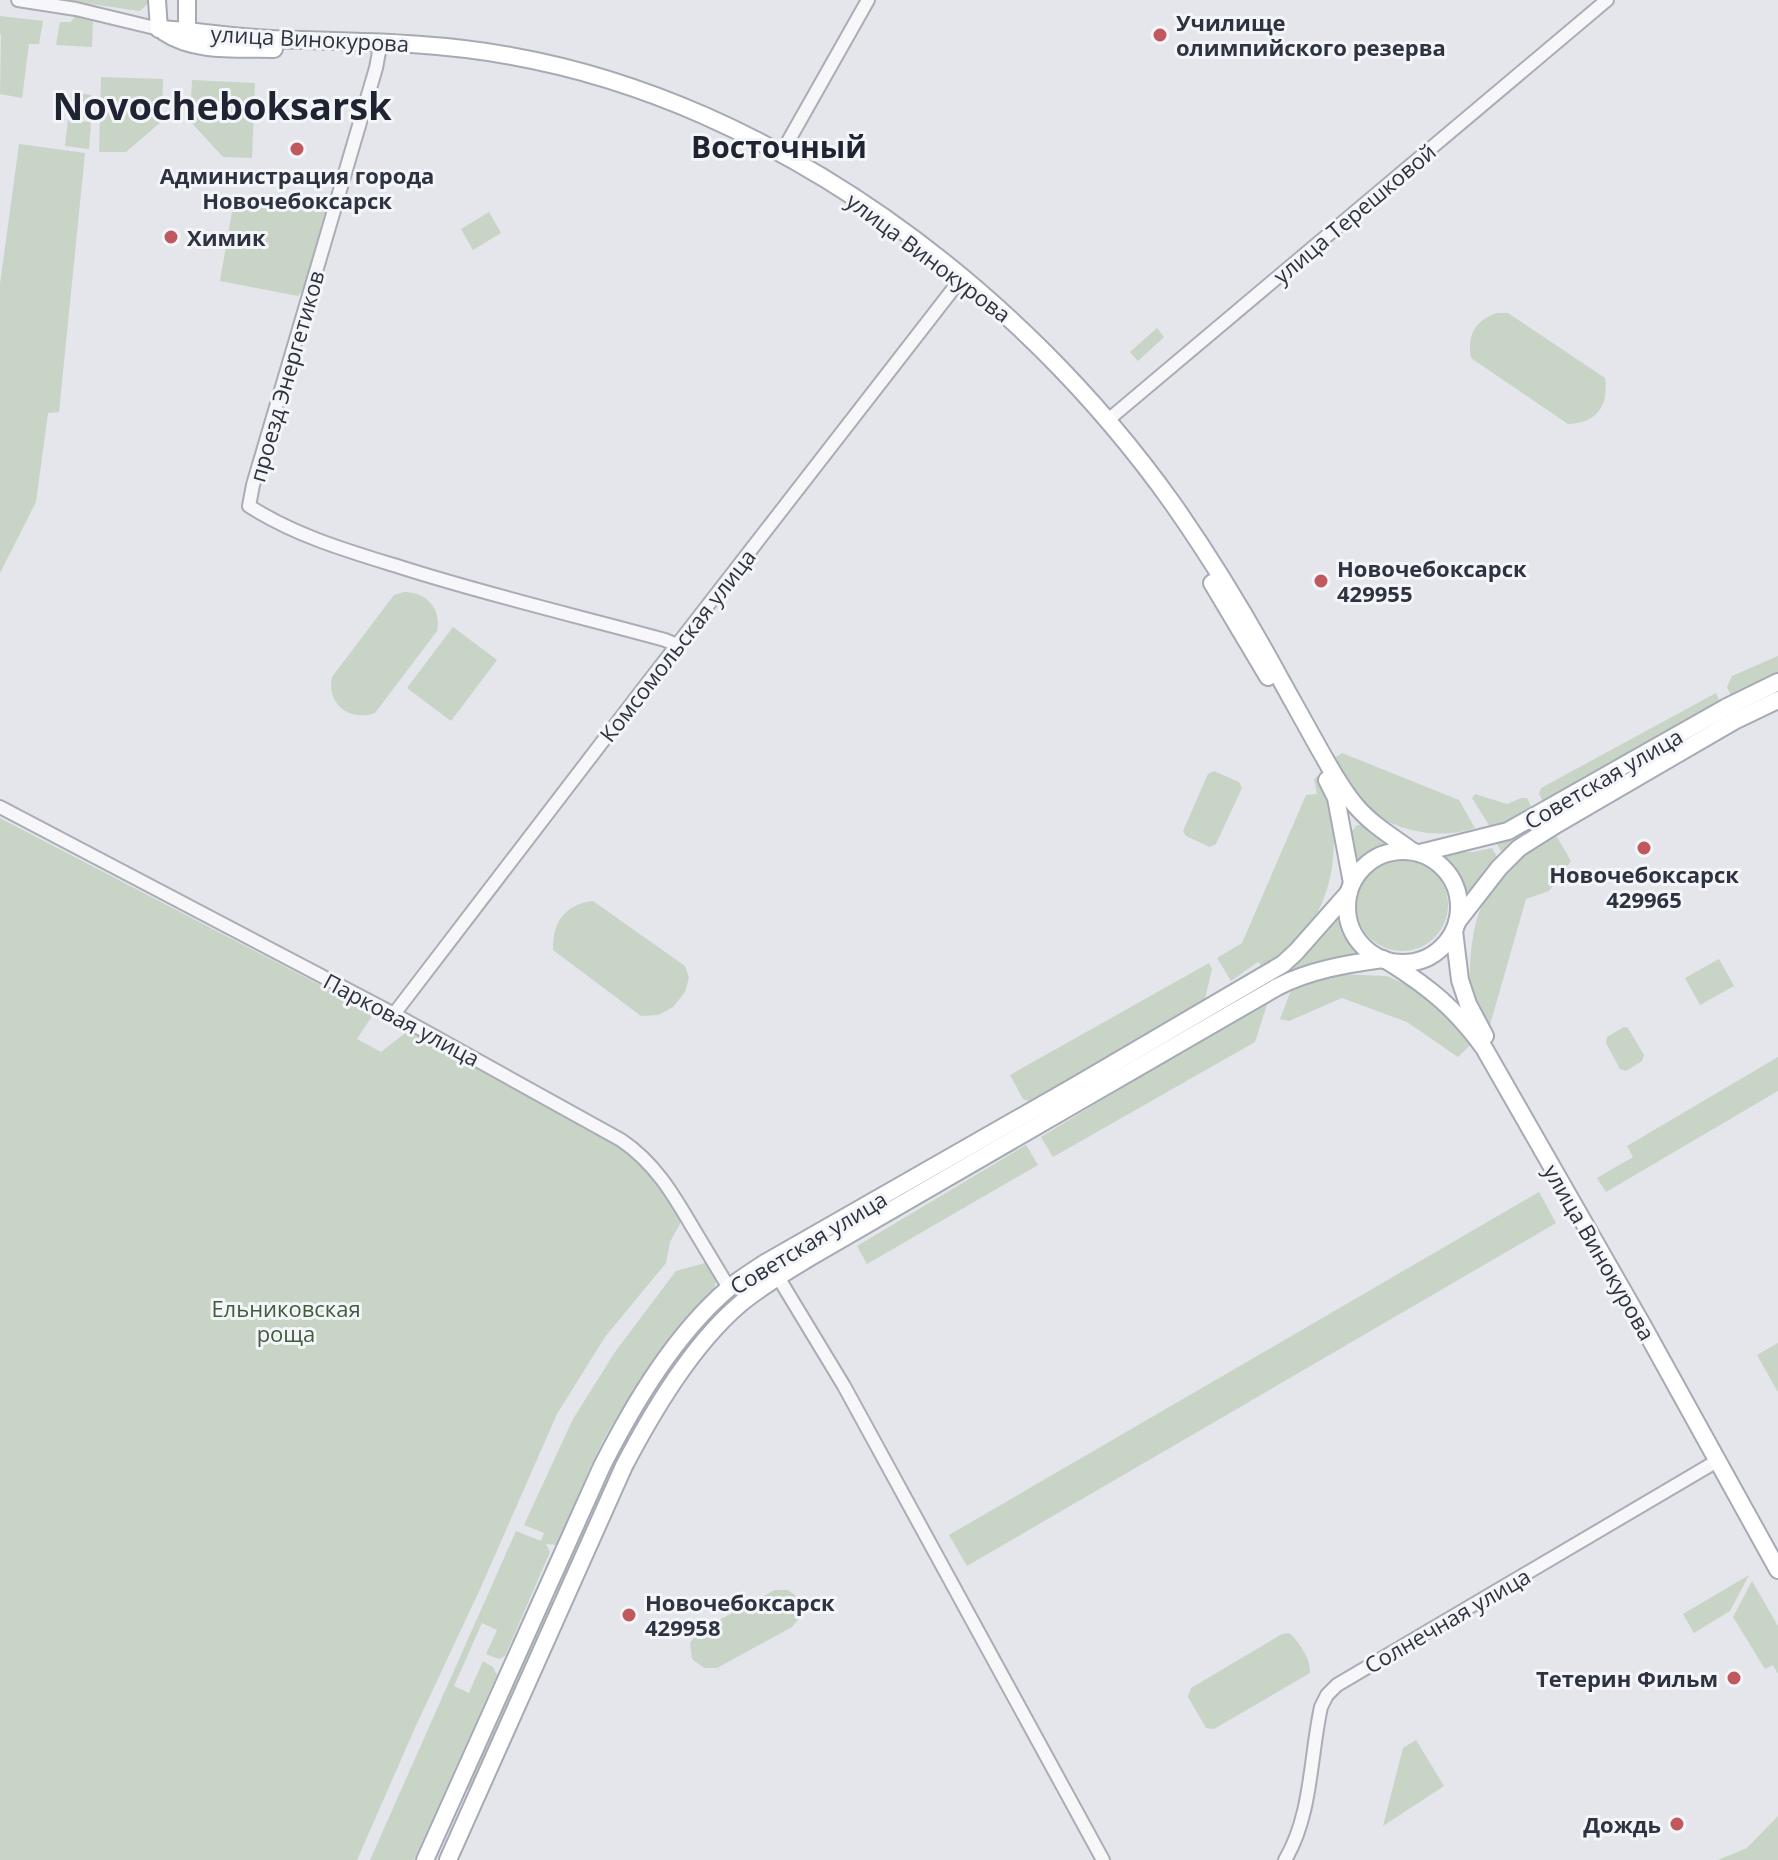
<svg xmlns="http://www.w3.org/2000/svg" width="1778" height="1860" font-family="'Open Sans',sans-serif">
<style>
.green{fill:#c8d4c6}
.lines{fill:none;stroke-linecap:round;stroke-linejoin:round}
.minor-casing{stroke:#aaadb5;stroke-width:16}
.major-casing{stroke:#a5aab5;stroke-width:20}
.minor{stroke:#f7f7f9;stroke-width:12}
.major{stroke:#fff;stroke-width:16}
.poi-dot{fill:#c1585d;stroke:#f4f5f8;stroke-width:3}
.labels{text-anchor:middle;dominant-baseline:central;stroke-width:6;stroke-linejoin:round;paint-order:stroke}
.poi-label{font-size:22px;font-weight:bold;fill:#2e3341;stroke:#f4f5f8;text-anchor:start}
.street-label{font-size:22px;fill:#2e3341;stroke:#f4f5f8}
.park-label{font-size:22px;fill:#3f5c3c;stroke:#f4f5f8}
.district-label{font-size:30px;font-weight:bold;fill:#1f2433;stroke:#f4f5f8}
.town-label{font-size:38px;font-weight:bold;fill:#1f2433;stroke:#f4f5f8}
</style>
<rect width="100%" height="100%" fill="#e4e6eb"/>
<!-- green -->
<g class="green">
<path d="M 62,0 L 149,0 L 148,3 L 140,11 Z"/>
<path d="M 78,12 L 86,14 L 93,21 L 92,47 L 56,45 L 60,22 L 71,22 Z"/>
<path d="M 0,16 L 43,21 L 39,44 L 29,44 L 22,98 L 0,94 L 1,35 L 0,34 Z"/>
<path d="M 101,77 L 163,79 L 162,121 L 126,152 L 99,152 Z"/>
<path d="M 192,80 L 255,83 L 252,158 L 223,157 L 190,121 Z"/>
<path d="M 72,92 L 91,95 L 91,119 L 69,116 Z"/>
<path d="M 68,120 L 91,122 L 89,149 L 65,146 Z"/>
<path d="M 19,144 L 85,153 L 59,412 L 48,413 L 36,502 L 0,573 L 0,284 Z"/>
<path d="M 331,198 L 308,284 L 298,296 L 220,281 L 234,200 Z"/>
<path d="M 489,212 L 501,233 L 473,250 L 461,229 Z"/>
<path d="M 1497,313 L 1508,313 L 1605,378 C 1609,407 1596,423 1568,424 L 1471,358 C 1467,335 1475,320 1497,313 Z"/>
<path d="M 1157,328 L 1164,337 L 1138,361 L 1130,352 Z"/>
<path d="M 404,592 C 426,592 442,609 437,631 L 375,713 C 350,722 326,704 332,677 L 394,595 Z"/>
<path d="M 453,627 L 497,660 L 451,721 L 407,688 Z"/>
<path d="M 1778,656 L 1778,679 L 1733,700 L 1727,687 L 1732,676 Z"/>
<path d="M 1716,693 L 1720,702 L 1715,710 L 1544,803 L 1539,794 L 1541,788 Z"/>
<path d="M 1724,715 L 1726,721 L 1526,834 L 1502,853 L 1495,840 Z"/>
<path d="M 1342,753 L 1459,800 L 1475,828 C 1441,840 1397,832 1369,810 C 1354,797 1343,776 1333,759 Z"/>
<path d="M 1214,771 L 1239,782 L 1242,788 L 1216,844 L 1210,847 L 1186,836 L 1183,831 L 1208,774 Z"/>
<path d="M 1320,775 C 1341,820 1339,885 1309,926 C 1297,942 1280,957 1264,969 L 1258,962 L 1231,981 L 1217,958 L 1242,943 L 1306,795 L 1317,794 L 1314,779 Z"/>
<path d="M 1475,794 L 1507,804 L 1521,798 L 1527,798 L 1533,810 L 1492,830 L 1472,798 Z"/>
<path d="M 0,818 L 374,1013 L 357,1039 L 381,1052 L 409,1030 L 624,1146 L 655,1178 L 681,1222 L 670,1242 L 666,1263 L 605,1337 L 557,1414 L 481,1587 L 414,1730 L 357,1860 L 0,1860 Z"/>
<path d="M 1357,825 L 1363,825 L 1384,840 L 1383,849 L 1361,861 L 1351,857 L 1351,832 Z"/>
<path d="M 1557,837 L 1571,861 L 1549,891 L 1526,899 L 1488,1032 C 1483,1021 1475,1010 1472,998 C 1469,988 1470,977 1470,967 C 1472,921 1483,886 1519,856 C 1534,843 1536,839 1557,837 Z"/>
<path d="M 1492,848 L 1499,860 L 1470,898 L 1462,895 C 1460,880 1455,870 1444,859 L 1447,852 L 1473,852 Z"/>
<circle cx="1402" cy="905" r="46"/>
<path d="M 593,901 L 685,966 L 689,978 L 685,992 L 673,1007 L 658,1015 L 641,1016 L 553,950 C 552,923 565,904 593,901 Z"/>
<path d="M 1336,918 C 1345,925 1352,943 1361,954 L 1360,959 L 1341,962 L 1083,1092 L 1296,961 L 1318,939 Z"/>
<path d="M 1719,959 L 1734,986 L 1700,1005 L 1685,978 Z"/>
<path d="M 1209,963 L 1212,969 L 1204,1003 L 1034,1103 L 1023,1099 L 1010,1075 Z"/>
<path d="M 1338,974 L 1387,976 L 1421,991 L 1454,1016 L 1472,1043 L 1458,1057 L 1407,1022 L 1342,998 L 1289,1021 L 1280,1019 L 1292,988 L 1305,982 Z"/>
<path d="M 1269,998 L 1255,1042 L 1053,1157 L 1041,1137 Z"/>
<path d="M 1624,1027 L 1628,1028 L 1644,1055 L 1642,1061 L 1626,1071 L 1620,1069 L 1606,1043 L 1607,1037 Z"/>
<path d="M 1778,1057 L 1778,1091 L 1606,1192 L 1597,1178 L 1633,1157 L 1627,1146 Z"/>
<path d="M 1026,1145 L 1038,1165 L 867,1264 L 857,1246 Z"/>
<path d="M 1539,1192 L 1556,1223 L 967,1566 L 949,1535 Z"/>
<path d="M 705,1263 L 708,1264 L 716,1281 L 714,1291 C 681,1332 646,1372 617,1417 C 592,1455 576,1503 558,1545 L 546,1544 L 550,1552 L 505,1656 L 499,1659 L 486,1654 L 497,1630 L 482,1623 L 454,1686 L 469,1693 L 483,1661 L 493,1667 L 497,1675 L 414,1860 L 370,1860 L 516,1531 L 541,1541 L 544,1533 L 524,1525 L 573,1419 L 615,1352 L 676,1271 Z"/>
<path d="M 714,1314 L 717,1317 L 617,1462 L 557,1594 L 552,1592 C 589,1509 625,1423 681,1351 C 691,1338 703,1326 714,1314 Z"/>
<path d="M 1778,1343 L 1778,1392 L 1757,1355 Z"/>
<path d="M 1749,1575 L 1730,1611 L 1694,1633 L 1683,1614 Z"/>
<path d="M 1752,1581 L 1778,1626 L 1778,1674 L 1773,1665 L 1765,1669 L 1733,1617 Z"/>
<path d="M 775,1590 L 788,1590 L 800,1599 L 802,1615 L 792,1627 L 717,1668 L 704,1668 L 692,1659 L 690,1643 L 699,1631 Z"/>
<path d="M 550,1600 L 554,1601 L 470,1791 L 466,1787 Z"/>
<path d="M 1289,1633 C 1299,1641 1311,1660 1310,1673 L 1214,1729 L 1206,1728 L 1188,1697 L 1191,1688 L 1282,1634 Z"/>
<path d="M 1416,1740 L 1444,1786 L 1383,1826 L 1403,1748 Z"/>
<path d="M 1778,1816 L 1778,1860 L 1718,1860 L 1747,1848 Z"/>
</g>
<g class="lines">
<!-- minor casing -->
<g class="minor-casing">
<g id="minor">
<path d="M 18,0 L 76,9 L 159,29"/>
<path d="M 379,52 L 376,68 L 253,485 L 249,506 C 296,536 348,551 400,567 C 488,595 577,616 665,640 L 677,645"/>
<path d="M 781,154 L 868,0"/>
<path d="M 1108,420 L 1607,0"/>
<path d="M 0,807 L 394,1014 L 621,1140 C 655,1163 673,1194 693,1228 C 705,1248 717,1268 729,1288"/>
<path d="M 394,1014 L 639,694 L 957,284"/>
<path d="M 778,1277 L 844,1386 L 1103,1860"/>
<path d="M 1285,1860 C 1312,1815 1310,1757 1321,1707 L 1327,1695 L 1337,1685 L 1717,1461"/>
</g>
</g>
<!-- major casing -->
<g class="major-casing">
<g id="major">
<path d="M 157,0 L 159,29"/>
<path d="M 159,29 C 197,31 234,37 271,39 C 352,42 431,41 511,56 C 775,103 1020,289 1173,504 C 1213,561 1249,621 1282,682 C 1295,705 1308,729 1321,752 C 1332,771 1342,790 1356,806 C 1371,824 1393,837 1412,851"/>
<path d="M 187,30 L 187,0"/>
<path d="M 164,32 C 195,53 238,48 274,49"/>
<path d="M 1212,583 L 1268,677"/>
<path d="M 1327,780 L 1336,798 L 1352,883"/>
<circle cx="1403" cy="907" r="56"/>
<path d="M 1420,853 L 1508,831 L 1727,707 L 1778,682"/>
<path d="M 1457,922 L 1499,868 L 1519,848 L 1557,824 L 1734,721 L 1778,700"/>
<path d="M 1454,931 L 1460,980 L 1468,1004 L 1485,1036"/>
<path d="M 1389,962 C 1429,987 1456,1009 1484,1048 L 1643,1326 L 1778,1570"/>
<path d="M 425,1860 L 602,1466 C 634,1403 675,1334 729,1288 C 740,1279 753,1271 765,1263 L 1075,1086 L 1283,964 L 1296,952 L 1349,892"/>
<path d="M 448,1860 L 624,1466 C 653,1411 692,1345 740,1304 C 761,1286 788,1271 812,1256 L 1277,987 C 1310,970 1346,964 1383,959"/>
</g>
</g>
<!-- minor -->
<use href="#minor" class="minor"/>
<!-- major -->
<use href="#major" class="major"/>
</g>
<!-- markers -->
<g class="poi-dot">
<circle cx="1160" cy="35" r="8"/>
<circle cx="297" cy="149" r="8"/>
<circle cx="171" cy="237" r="8"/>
<circle cx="1321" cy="581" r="8"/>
<circle cx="1644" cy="848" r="8"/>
<circle cx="629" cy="1615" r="8"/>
<circle cx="1734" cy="1678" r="8"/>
<circle cx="1677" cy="1824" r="8"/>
</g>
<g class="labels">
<!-- poi labels -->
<g class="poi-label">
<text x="1176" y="22">Училище<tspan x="1176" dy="25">олимпийского резерва</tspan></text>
<text x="297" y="175" text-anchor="middle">Администрация города<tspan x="297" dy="25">Новочебоксарск</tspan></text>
<text x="187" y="237">Химик</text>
<text x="1337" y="568">Новочебоксарск<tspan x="1337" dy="25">429955</tspan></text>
<text x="1644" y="874" text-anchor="middle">Новочебоксарск<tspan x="1644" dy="25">429965</tspan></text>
<text x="645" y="1602">Новочебоксарск<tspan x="645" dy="25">429958</tspan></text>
<text x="1718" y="1678" text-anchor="end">Тетерин Фильм</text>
<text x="1661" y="1824" text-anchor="end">Дождь</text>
</g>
<!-- street labels -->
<g class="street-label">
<text transform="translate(310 38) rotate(3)">улица Винокурова</text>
<text transform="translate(1354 213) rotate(-40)">улица Терешковой</text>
<text transform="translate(929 257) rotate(37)">улица Винокурова</text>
<text transform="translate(286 376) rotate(-74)">проезд Энергетиков</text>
<text transform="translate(677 645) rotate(-52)">Комсомольская улица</text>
<text transform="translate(1603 778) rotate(-30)">Советская улица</text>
<text transform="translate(402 1019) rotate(28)">Парковая улица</text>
<text transform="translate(808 1242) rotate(-31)">Советская улица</text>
<text transform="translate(1600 1252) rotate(60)">улица Винокурова</text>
<text transform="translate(1447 1620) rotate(-30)">Солнечная улица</text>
</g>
<!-- park labels -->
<g class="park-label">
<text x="286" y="1308">Ельниковская<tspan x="286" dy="25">роща</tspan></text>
</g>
<!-- district labels -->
<g class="district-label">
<text x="779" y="146">Восточный</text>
</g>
<!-- town labels -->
<g class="town-label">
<text x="222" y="105">Novocheboksarsk</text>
</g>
</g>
</svg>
